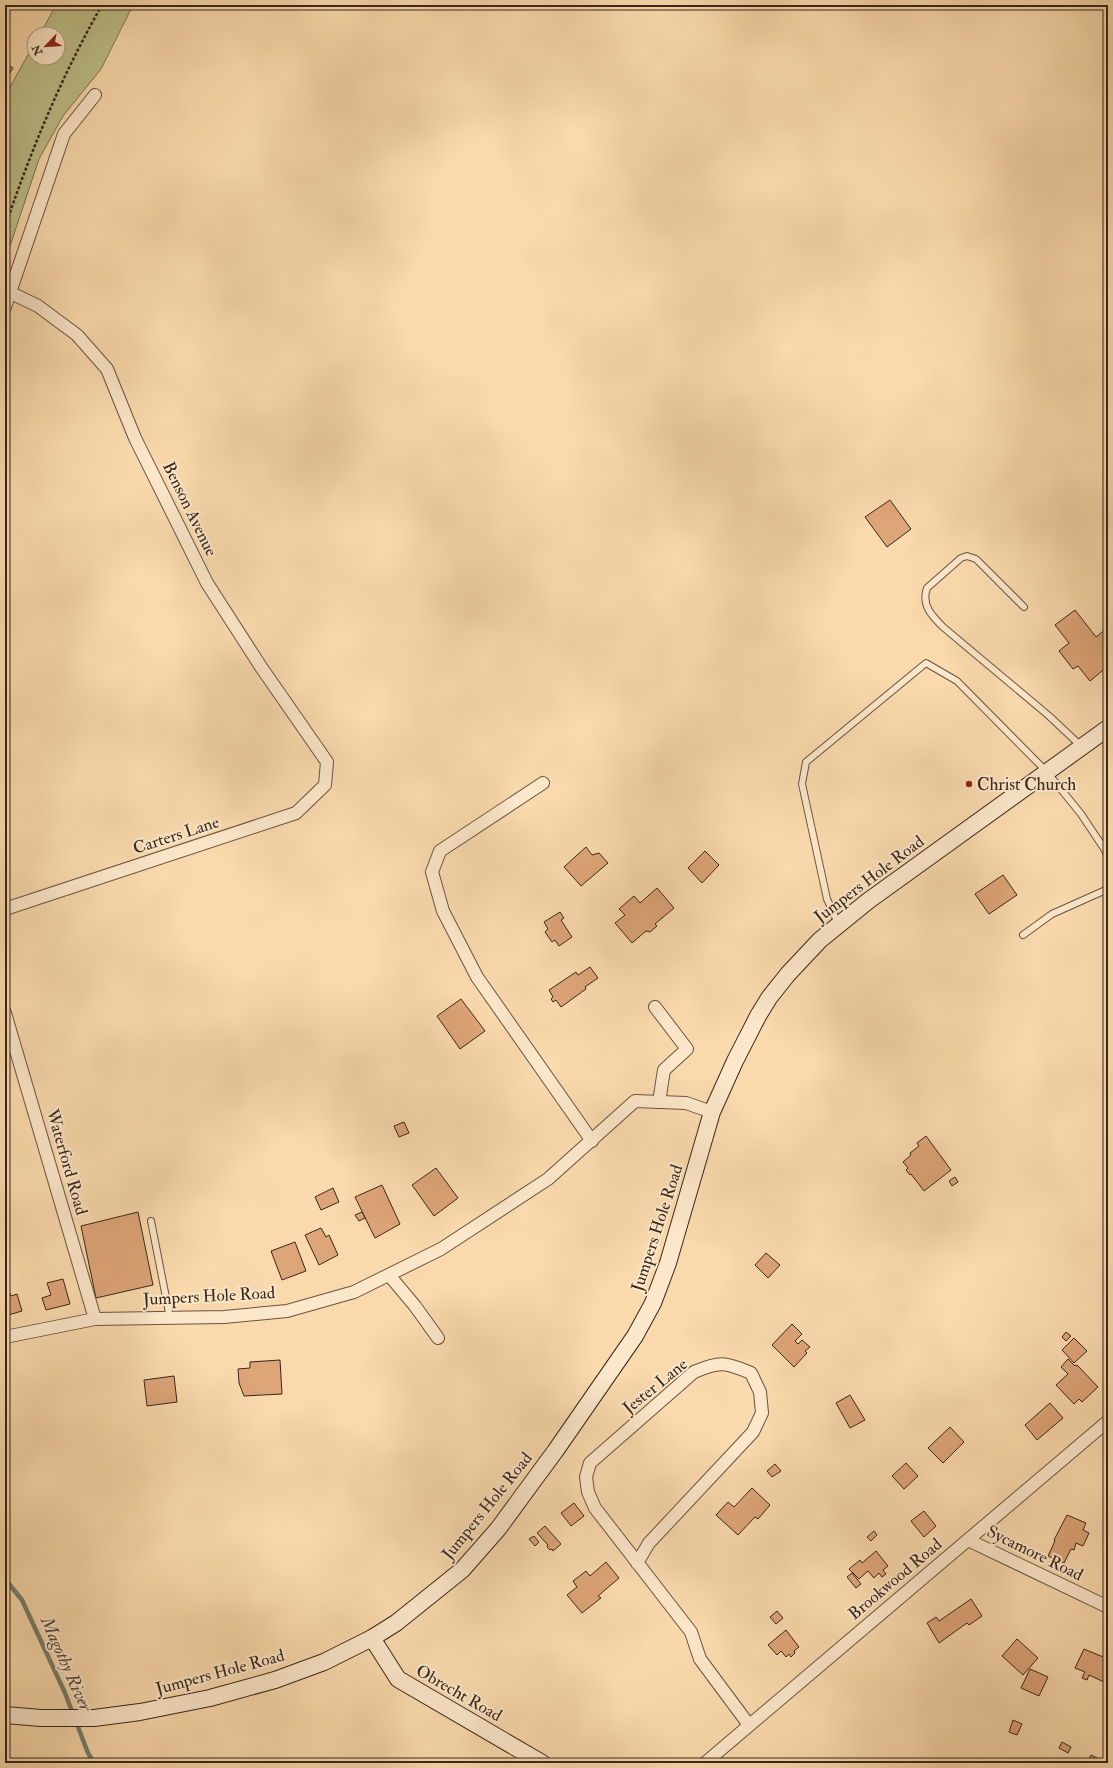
<svg xmlns="http://www.w3.org/2000/svg" width="1113" height="1768" font-family="'IM FELL Double Pica',serif">
<style>
.green{fill:#bdc08a;stroke:#7a7452}
.lines{fill:none;stroke-linecap:round;stroke-linejoin:round}
.stream{stroke:#76806f;stroke-width:4.5}
.building{fill:#dea578;stroke:#38271a}
.lane-casing{stroke:#68543f;stroke-width:8}
.street-casing{stroke:#68543f;stroke-width:14}
.secondary-casing{stroke:#38271a;stroke-width:18}
.path{stroke:#38271a;stroke-width:2.5;stroke-dasharray:3 2;stroke-linecap:butt}
.lane{stroke:#fce7ca;stroke-width:6}
.street{stroke:#fce7ca;stroke-width:12}
.secondary{stroke:#fce7ca;stroke-width:16}
.poi-dot{fill:#8f2418;stroke:#fce7ca;stroke-width:1.5}
.labels{text-anchor:middle;dominant-baseline:central;stroke-width:4;stroke-linejoin:round;paint-order:stroke}
.street-label{font-size:17px;fill:#38271a;stroke:#fce7ca}
.poi-label{font-size:17px;fill:#38271a;stroke:#fce7ca;text-anchor:start}
.water-label{font-size:18px;font-style:italic;fill:#524c3d;stroke:#fce7ca}
</style>
<rect width="100%" height="100%" fill="#fadaad"/>
<filter id="stains"><feTurbulence type="fractalNoise" baseFrequency=".005" numOctaves="4"/><feColorMatrix values="0 0 0 0 .2 0 0 0 0 .09 0 0 0 0 .02 0 0 0 .5 -.17"/></filter>
<radialGradient id="worn" r=".72"><stop offset=".6" stop-color="#630" stop-opacity="0"/><stop offset="1" stop-color="#630" stop-opacity=".3"/></radialGradient>
<!-- green -->
<path class="green" d="M 56,5 L 133,5 L 101,69 L 63,116 L 39,159 L 5,261 L 5,96 L 34,44 L 34,58 L 58,58 L 58,34 L 40,34 Z"/>
<g class="lines">
<!-- stream -->
<path class="stream" d="M 5,1579 L 22,1600 L 65,1693 L 88,1753 L 94,1763"/>
</g>
<!-- building -->
<g class="building">
<path d="M 5,63 L 13,68 L 5,80 Z"/>
<path d="M 890,500 L 911,529 L 887,547 L 865,517 Z"/>
<path d="M 1075,610 L 1096,637 L 1106,629 L 1108,631 L 1108,666 L 1090,681 L 1078,666 L 1073,669 L 1059,651 L 1069,643 L 1055,625 Z"/>
<path d="M 586,847 L 592,855 L 599,853 L 608,863 L 581,886 L 564,867 Z"/>
<path d="M 705,851 L 719,865 L 702,883 L 688,868 Z"/>
<path d="M 1003,875 L 1017,895 L 989,914 L 975,894 Z"/>
<path d="M 657,888 L 674,908 L 655,924 L 657,926 L 650,932 L 646,931 L 632,943 L 615,923 L 625,915 L 619,909 L 634,896 L 640,903 Z"/>
<path d="M 560,912 L 564,918 L 561,920 L 572,937 L 559,946 L 555,940 L 552,942 L 545,932 L 548,929 L 544,922 Z"/>
<path d="M 590,967 L 598,978 L 585,987 L 586,989 L 561,1007 L 556,1000 L 553,1002 L 551,999 L 553,997 L 549,990 L 576,972 L 578,975 Z"/>
<path d="M 461,999 L 485,1031 L 460,1049 L 437,1016 Z"/>
<path d="M 404,1122 L 409,1133 L 399,1137 L 394,1126 Z"/>
<path d="M 926,1136 L 951,1170 L 924,1191 L 911,1174 L 910,1175 L 906,1170 L 908,1168 L 903,1162 L 911,1155 L 910,1153 L 919,1146 L 917,1143 Z"/>
<path d="M 436,1168 L 458,1198 L 434,1216 L 412,1185 Z"/>
<path d="M 955,1177 L 958,1182 L 952,1186 L 949,1181 Z"/>
<path d="M 382,1185 L 400,1224 L 375,1238 L 355,1197 Z"/>
<path d="M 333,1188 L 339,1202 L 321,1210 L 315,1197 Z"/>
<path d="M 138,1212 L 153,1285 L 96,1298 L 81,1226 Z"/>
<path d="M 362,1212 L 365,1218 L 359,1221 L 355,1215 Z"/>
<path d="M 321,1228 L 326,1237 L 329,1235 L 338,1255 L 319,1265 L 305,1235 Z"/>
<path d="M 295,1242 L 306,1271 L 282,1280 L 271,1251 Z"/>
<path d="M 766,1253 L 780,1265 L 768,1278 L 755,1265 Z"/>
<path d="M 63,1279 L 70,1304 L 46,1310 L 42,1298 L 51,1295 L 47,1283 Z"/>
<path d="M 9,1291 L 11,1296 L 17,1294 L 22,1311 L 5,1316 L 5,1292 Z"/>
<path d="M 792,1324 L 802,1334 L 795,1341 L 798,1344 L 802,1340 L 810,1347 L 805,1351 L 807,1353 L 794,1367 L 772,1345 Z"/>
<path d="M 1066,1332 L 1071,1336 L 1066,1341 L 1062,1337 Z"/>
<path d="M 1074,1338 L 1087,1351 L 1074,1363 L 1062,1350 Z"/>
<path d="M 1068,1359 L 1075,1366 L 1077,1365 L 1098,1387 L 1082,1402 L 1079,1399 L 1074,1404 L 1056,1385 L 1068,1374 L 1061,1367 Z"/>
<path d="M 280,1360 L 282,1394 L 244,1396 L 239,1383 L 238,1369 L 250,1368 L 250,1362 Z"/>
<path d="M 677,1374 L 683,1380 L 670,1393 L 664,1386 Z"/>
<path d="M 174,1376 L 177,1402 L 147,1406 L 144,1380 Z"/>
<path d="M 850,1395 L 865,1420 L 850,1428 L 836,1403 Z"/>
<path d="M 1050,1403 L 1063,1418 L 1037,1440 L 1025,1425 Z"/>
<path d="M 950,1427 L 964,1442 L 943,1463 L 928,1448 Z"/>
<path d="M 906,1463 L 918,1476 L 904,1489 L 892,1476 Z"/>
<path d="M 775,1464 L 781,1471 L 772,1477 L 767,1471 Z"/>
<path d="M 752,1488 L 770,1505 L 758,1519 L 755,1517 L 738,1535 L 716,1515 L 728,1502 L 734,1507 Z"/>
<path d="M 574,1503 L 584,1516 L 571,1526 L 561,1513 Z"/>
<path d="M 924,1511 L 936,1526 L 924,1537 L 911,1521 Z"/>
<path d="M 1067,1515 L 1086,1523 L 1083,1530 L 1089,1533 L 1083,1546 L 1076,1543 L 1074,1550 L 1071,1549 L 1064,1563 L 1048,1556 L 1055,1541 L 1054,1540 Z"/>
<path d="M 545,1526 L 561,1544 L 553,1551 L 552,1549 L 550,1550 L 547,1547 L 548,1545 L 537,1533 Z"/>
<path d="M 874,1531 L 877,1535 L 871,1541 L 867,1537 Z"/>
<path d="M 534,1536 L 539,1542 L 535,1546 L 529,1539 Z"/>
<path d="M 876,1551 L 888,1566 L 883,1570 L 886,1574 L 882,1577 L 879,1573 L 874,1578 L 868,1571 L 859,1579 L 849,1569 L 860,1560 L 862,1563 Z"/>
<path d="M 606,1562 L 619,1578 L 598,1596 L 601,1598 L 582,1613 L 567,1595 L 577,1587 L 573,1581 L 586,1571 L 590,1576 Z"/>
<path d="M 852,1573 L 861,1584 L 856,1588 L 847,1577 Z"/>
<path d="M 971,1599 L 982,1616 L 969,1625 L 967,1623 L 939,1643 L 927,1623 L 936,1617 L 939,1621 Z"/>
<path d="M 777,1611 L 783,1618 L 776,1624 L 770,1617 Z"/>
<path d="M 786,1630 L 799,1647 L 794,1651 L 795,1653 L 791,1657 L 789,1654 L 786,1657 L 781,1651 L 777,1655 L 768,1645 Z"/>
<path d="M 1017,1639 L 1038,1658 L 1023,1675 L 1002,1656 Z"/>
<path d="M 1084,1649 L 1108,1659 L 1108,1674 L 1104,1682 L 1089,1675 L 1087,1680 L 1082,1678 L 1085,1672 L 1075,1668 Z"/>
<path d="M 1030,1669 L 1048,1677 L 1039,1696 L 1021,1688 Z"/>
<path d="M 1013,1720 L 1022,1724 L 1017,1735 L 1009,1732 Z"/>
<path d="M 1062,1742 L 1071,1747 L 1068,1753 L 1059,1748 Z"/>
<path d="M 1091,1755 L 1101,1760 L 1099,1763 L 1087,1763 Z"/>
</g>
<g class="lines">
<!-- lane casing -->
<g class="lane-casing">
<g id="lane">
<path d="M 1024,607 L 976,559 L 967,556 L 961,558 L 927,588 C 921,605 932,616 943,627 L 1048,715 L 1081,746"/>
<path d="M 838,923 L 827,899 L 802,784 L 806,762 L 926,663 L 957,681 L 1047,772 L 1081,814 L 1105,850 L 1108,858"/>
<path d="M 1023,935 L 1052,914 L 1108,889"/>
<path d="M 151,1221 L 170,1318"/>
</g>
</g>
<!-- street casing -->
<g class="street-casing">
<g id="street">
<path d="M 5,307 L 64,134 L 95,95"/>
<path d="M 543,783 L 440,851 L 432,872 L 443,911 L 477,977 L 592,1141"/>
<path d="M 5,909 L 296,813 L 325,785 L 327,762 L 261,667 L 207,583 L 135,438 L 107,369 L 77,335 L 38,306 L 9,292"/>
<path d="M 655,1007 L 687,1049 L 664,1070 L 659,1102"/>
<path d="M 5,1013 L 95,1319"/>
<path d="M 389,1275 L 415,1306 L 438,1338"/>
<path d="M 5,1337 L 95,1319 L 224,1317 L 287,1311 L 354,1292 L 441,1249 L 548,1179 L 635,1101 L 686,1103 L 712,1112"/>
<path d="M 968,1540 L 1108,1607"/>
<path d="M 637,1563 L 649,1543 L 753,1432 L 762,1413 L 760,1392 L 751,1373 C 725,1362 720,1361 694,1372 L 590,1463 L 586,1477 L 588,1492 L 595,1508 L 691,1632 L 700,1659 L 749,1725"/>
<path d="M 705,1763 L 1108,1421"/>
</g>
</g>
<!-- secondary casing -->
<g class="secondary-casing">
<g id="secondary">
<path d="M 372,1638 L 398,1679 L 542,1763"/>
<path d="M 5,1715 L 41,1718 L 94,1718 L 140,1712 L 210,1698 L 275,1680 L 324,1662 L 372,1638 L 396,1623 L 462,1570 L 498,1529 L 556,1450 L 635,1336 L 653,1303 L 668,1263 L 712,1112 L 735,1061 L 758,1016 L 769,998 L 788,974 L 820,940 L 868,901 L 1108,728"/>
</g>
</g>
<!-- path -->
<path class="path" d="M 5,227 C 31,150 62,75 102,5"/>
<!-- lane -->
<use href="#lane" class="lane"/>
<!-- street -->
<use href="#street" class="street"/>
<!-- secondary -->
<use href="#secondary" class="secondary"/>
</g>
<!-- markers -->
<circle class="poi-dot" cx="969" cy="784" r="4"/>
<g class="labels">
<!-- street labels -->
<g class="street-label">
<text transform="translate(190 509) rotate(64)">Benson Avenue</text>
<text transform="translate(176 835) rotate(-18)">Carters Lane</text>
<text transform="translate(869 879) rotate(-37)">Jumpers Hole Road</text>
<text transform="translate(67 1162) rotate(74)">Waterford Road</text>
<text transform="translate(657 1228) rotate(-72)">Jumpers Hole Road</text>
<text transform="translate(209 1296) rotate(-3)">Jumpers Hole Road</text>
<text transform="translate(655 1386) rotate(-39)">Jester Lane</text>
<text transform="translate(487 1506) rotate(-51)">Jumpers Hole Road</text>
<text transform="translate(1035 1553) rotate(26)">Sycamore Road</text>
<text transform="translate(895 1579) rotate(-40)">Brookwood Road</text>
<text transform="translate(220 1672) rotate(-15)">Jumpers Hole Road</text>
<text transform="translate(459 1693) rotate(30)">Obrecht Road</text>
</g>
<!-- poi labels -->
<g class="poi-label">
<text x="977" y="784">Christ Church</text>
</g>
<!-- water labels -->
<g class="water-label">
<text transform="translate(66 1664) rotate(66)">Magothy River</text>
</g>
</g>
<!-- margin -->
<rect width="1113" height="1768" fill="none" stroke="#fadaad" stroke-width="20"/>
<rect x="6" y="6" width="1101" height="1756" fill="none" stroke="#38271a" stroke-width="2"/>
<rect x="10" y="10" width="1093" height="1748" fill="none" stroke="#38271a"/>
<!-- north arrow -->
<g transform="translate(46 46) rotate(245)"><circle r="19" fill="#fce7ca" stroke="#ae9a84"/>
<path d="M0-3L7 15L0 10L-7 15Z" fill="#8f2418"/>
<text y="-6" font-size="11" font-weight="bold" text-anchor="middle" fill="#38271a">N</text>
</g>
<rect width="100%" height="100%" filter="url(#stains)"/>
<rect width="100%" height="100%" fill="url(#worn)"/>
</svg>
